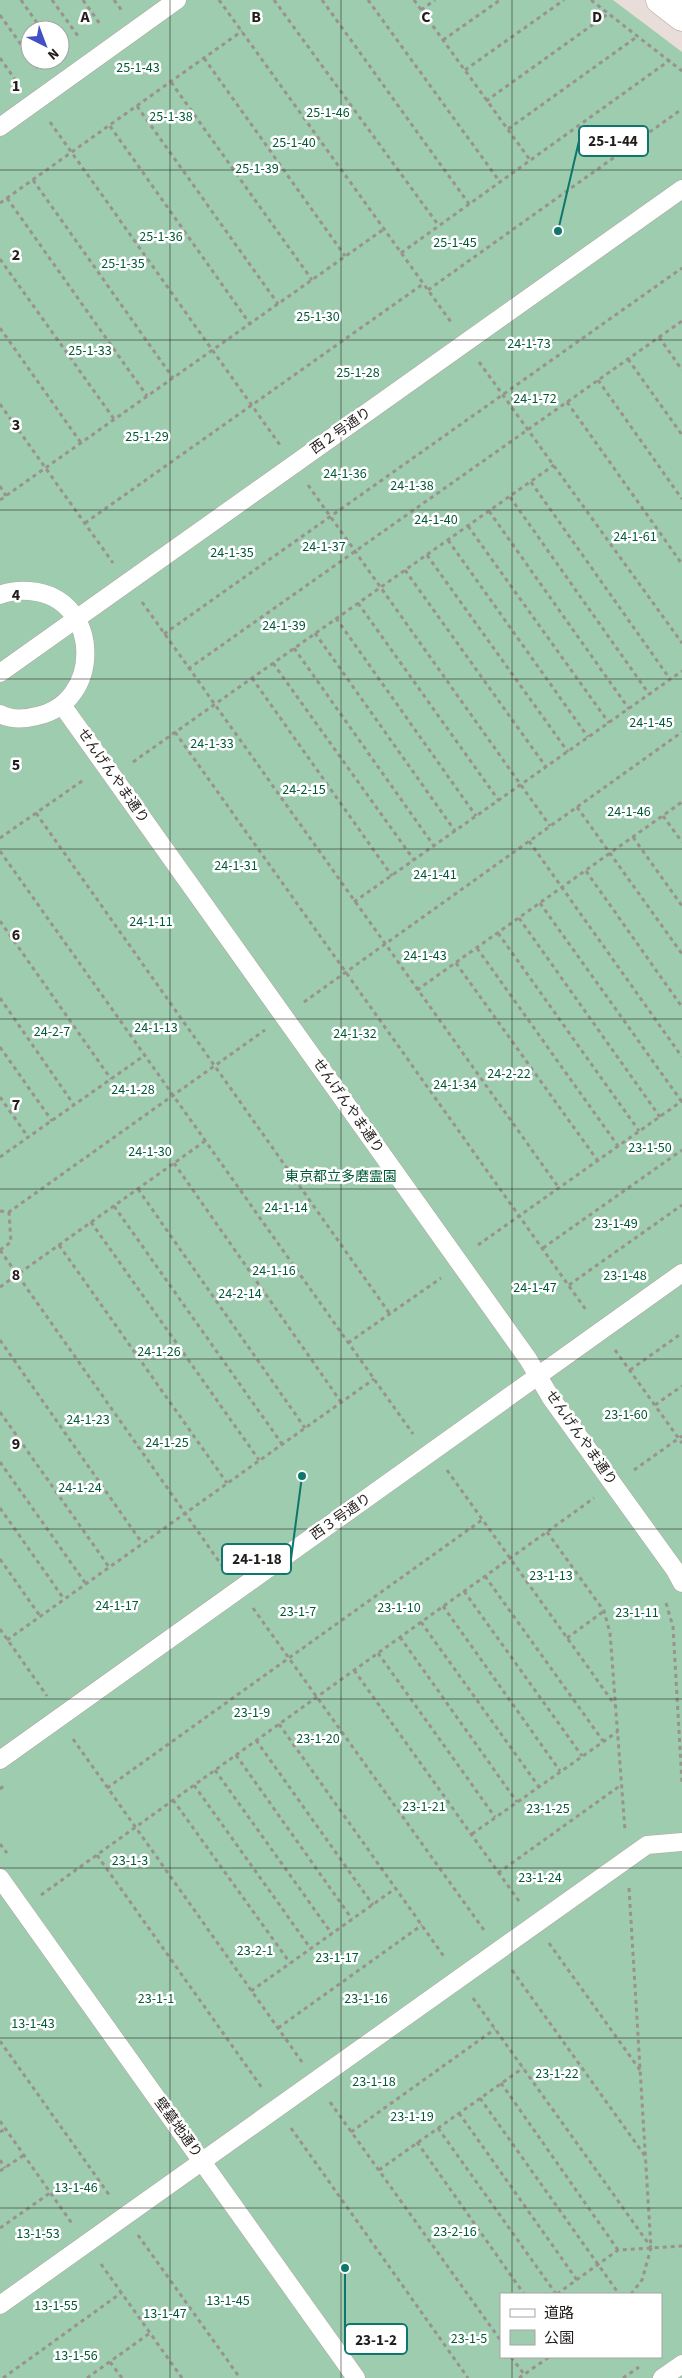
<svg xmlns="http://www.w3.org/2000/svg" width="682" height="2378" font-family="'Source Sans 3','Noto Sans JP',sans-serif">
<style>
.green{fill:#9dccaf;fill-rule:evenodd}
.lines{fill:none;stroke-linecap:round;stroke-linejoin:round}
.lane-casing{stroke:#b2a8a3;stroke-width:19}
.secondary-casing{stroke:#b2a8a3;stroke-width:29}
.path{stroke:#9a928e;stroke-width:3;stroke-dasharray:4 4;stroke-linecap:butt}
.lane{stroke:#fff;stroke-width:18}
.secondary{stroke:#fff;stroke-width:28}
.grid{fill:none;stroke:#211d1b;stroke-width:1;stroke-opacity:0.55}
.labels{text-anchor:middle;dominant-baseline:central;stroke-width:5;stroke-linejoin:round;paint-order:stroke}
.park-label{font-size:14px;fill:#015a36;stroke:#fff}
.street-label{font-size:14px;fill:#211d1b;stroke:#fff}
.grid-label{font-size:16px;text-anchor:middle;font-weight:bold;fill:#211d1b;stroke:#fff;stroke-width:5;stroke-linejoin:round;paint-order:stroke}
.leader{fill:none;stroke:#0f766e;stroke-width:2}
.callout-dot{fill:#0f766e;stroke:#fff;stroke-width:2}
.callout{fill:#fff;stroke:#0f766e;stroke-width:2}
.callout-label{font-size:15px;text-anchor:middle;font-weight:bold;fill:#211d1b}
</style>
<rect width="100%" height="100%" fill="#e8ddd8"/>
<!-- green -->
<path class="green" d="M 0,0 L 613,0 L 682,52 L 682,2378 L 0,2378 ZM 30,30 L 60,30 L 60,60 L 30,60 ZM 501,2294 L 661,2294 L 661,2357 L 501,2357 Z"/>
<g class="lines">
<!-- lane casing -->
<g class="lane-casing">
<g id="lane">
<path d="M 0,127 L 177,0"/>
<path d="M 0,595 C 12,590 25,590 37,592 C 102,604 101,703 37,716 C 25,719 11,720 0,714"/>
<path d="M 0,673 L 682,189"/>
<path d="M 62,705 L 528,1359 L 551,1398 L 675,1570 L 682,1583"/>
<path d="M 0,1760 L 682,1273"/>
<path d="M 0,1878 L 356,2378"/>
<path d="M 0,2305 L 647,1845 L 682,1842"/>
<path d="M 662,2378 L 682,2364"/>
</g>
</g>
<!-- secondary casing -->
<g class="secondary-casing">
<path id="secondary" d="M 660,0 L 682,17"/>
</g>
<!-- path -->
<g class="path">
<path d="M 21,0 L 42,30"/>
<path d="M 52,0 L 80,39"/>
<path d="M 83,0 L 100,24"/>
<path d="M 114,0 L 122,11"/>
<path d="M 219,0 L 451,322"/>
<path d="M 274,0 L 439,226"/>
<path d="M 322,0 L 469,204"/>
<path d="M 368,0 L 500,182"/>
<path d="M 414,0 L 530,160"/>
<path d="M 591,0 L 682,71"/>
<path d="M 421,10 L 435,0"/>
<path d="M 0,15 L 30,57"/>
<path d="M 443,40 L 500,0"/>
<path d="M 0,58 L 19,85"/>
<path d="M 204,58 L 345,256"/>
<path d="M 32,60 L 38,68"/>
<path d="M 465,70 L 564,0"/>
<path d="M 171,82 L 312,280"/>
<path d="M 486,101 L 609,13"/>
<path d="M 137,106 L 278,304"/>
<path d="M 50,122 L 280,445"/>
<path d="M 110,126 L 250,324"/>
<path d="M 508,129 L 638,36"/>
<path d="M 33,180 L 173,378"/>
<path d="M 7,198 L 147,396"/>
<path d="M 0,203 L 242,31"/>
<path d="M 401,253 L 670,60"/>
<path d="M 0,259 L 114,419"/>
<path d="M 428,290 L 682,109"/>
<path d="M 0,328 L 81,443"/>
<path d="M 659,337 L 682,370"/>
<path d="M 628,359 L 682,435"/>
<path d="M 479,362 L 682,643"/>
<path d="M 598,380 L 682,499"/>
<path d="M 567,402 L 682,564"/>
<path d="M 0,404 L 113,563"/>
<path d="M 531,482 L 670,679"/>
<path d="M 308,485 L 550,826"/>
<path d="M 0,486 L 6,496"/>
<path d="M 510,497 L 649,694"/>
<path d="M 0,500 L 384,229"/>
<path d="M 489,511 L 629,709"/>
<path d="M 85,523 L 423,284"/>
<path d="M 468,526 L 609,723"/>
<path d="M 448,540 L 588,737"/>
<path d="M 427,555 L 568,752"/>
<path d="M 405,570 L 546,767"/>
<path d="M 142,602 L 559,1188"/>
<path d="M 358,603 L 499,801"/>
<path d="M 336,618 L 476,816"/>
<path d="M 315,633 L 455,831"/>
<path d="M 164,634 L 682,268"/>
<path d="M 294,648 L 434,846"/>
<path d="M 273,663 L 414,860"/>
<path d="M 188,669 L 682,321"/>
<path d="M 252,678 L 392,876"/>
<path d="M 175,732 L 586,1310"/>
<path d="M 133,762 L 554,465"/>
<path d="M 577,807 L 682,954"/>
<path d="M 36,813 L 390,1314"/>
<path d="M 663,816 L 682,842"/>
<path d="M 633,837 L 682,906"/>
<path d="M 0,838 L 85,779"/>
<path d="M 529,841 L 682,1057"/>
<path d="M 0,851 L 413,1434"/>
<path d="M 586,871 L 682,1007"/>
<path d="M 354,902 L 682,671"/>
<path d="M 540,903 L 682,1102"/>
<path d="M 519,918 L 660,1117"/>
<path d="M 0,921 L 111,1079"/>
<path d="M 498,933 L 639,1131"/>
<path d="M 477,948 L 618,1146"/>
<path d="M 456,963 L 598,1161"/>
<path d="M 417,990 L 682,802"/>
<path d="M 0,998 L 74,1105"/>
<path d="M 304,1002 L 682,732"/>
<path d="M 0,1047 L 52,1121"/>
<path d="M 0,1097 L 28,1137"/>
<path d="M 0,1157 L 145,1055"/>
<path d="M 174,1163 L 341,1402"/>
<path d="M 138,1189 L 305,1428"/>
<path d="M 114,1206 L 282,1444"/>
<path d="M 0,1211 L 9,1212 L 265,1030"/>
<path d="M 91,1222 L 259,1460"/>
<path d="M 59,1245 L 227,1483"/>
<path d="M 478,1245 L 682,1101"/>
<path d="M 543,1248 L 682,1150"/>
<path d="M 0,1250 L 225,1570"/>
<path d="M 0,1250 L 11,1242 L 9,1212"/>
<path d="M 569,1285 L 682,1205"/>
<path d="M 0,1287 L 205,1141"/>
<path d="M 0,1340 L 142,1543"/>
<path d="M 348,1343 L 441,1278"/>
<path d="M 615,1350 L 682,1443"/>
<path d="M 630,1370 L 682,1333"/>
<path d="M 655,1405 L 682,1386"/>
<path d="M 0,1412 L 109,1567"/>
<path d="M 0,1462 L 86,1584"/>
<path d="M 447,1470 L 615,1705"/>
<path d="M 634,1470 L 682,1436"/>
<path d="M 0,1508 L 64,1599"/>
<path d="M 547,1532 L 604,1611 L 610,1633 L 625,1830"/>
<path d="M 0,1559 L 40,1616"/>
<path d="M 485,1576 L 603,1741"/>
<path d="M 464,1591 L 582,1756"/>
<path d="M 666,1603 L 673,1627 L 682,1783"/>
<path d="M 443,1606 L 560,1771"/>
<path d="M 253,1608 L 484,1930"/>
<path d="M 421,1622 L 539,1787"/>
<path d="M 0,1629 L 47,1696"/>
<path d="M 400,1637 L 517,1802"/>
<path d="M 567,1638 L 604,1611"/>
<path d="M 7,1640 L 374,1379"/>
<path d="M 378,1653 L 495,1817"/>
<path d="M 354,1670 L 521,1904"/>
<path d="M 279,1724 L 445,1958"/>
<path d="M 73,1739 L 302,2062"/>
<path d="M 256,1740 L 373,1905"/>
<path d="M 236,1755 L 352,1919"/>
<path d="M 215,1770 L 332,1934"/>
<path d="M 194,1785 L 311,1949"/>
<path d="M 107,1788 L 482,1520"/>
<path d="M 0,1789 L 6,1784"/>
<path d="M 173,1800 L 290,1963"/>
<path d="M 472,1834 L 617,1732"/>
<path d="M 0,1844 L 7,1853"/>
<path d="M 97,1855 L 262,2088"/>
<path d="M 498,1873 L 621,1785"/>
<path d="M 629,1888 L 651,2248 L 642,2280 L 631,2294"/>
<path d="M 41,1895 L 594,1498"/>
<path d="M 549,1943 L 640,2070"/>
<path d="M 512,1970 L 645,2156"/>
<path d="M 251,1991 L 396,1888"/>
<path d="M 473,1998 L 651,2247"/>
<path d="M 278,2028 L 422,1925"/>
<path d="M 0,2041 L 110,2196"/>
<path d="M 501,2083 L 618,2250"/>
<path d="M 480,2098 L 619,2294"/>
<path d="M 330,2102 L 501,2341"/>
<path d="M 459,2113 L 577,2280"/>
<path d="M 0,2121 L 73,2225"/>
<path d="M 291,2128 L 468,2378"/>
<path d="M 438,2128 L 556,2294"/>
<path d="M 0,2132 L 5,2129"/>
<path d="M 351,2132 L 495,2029"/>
<path d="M 417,2142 L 524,2294"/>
<path d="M 0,2160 L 5,2168"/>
<path d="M 379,2170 L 523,2068"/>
<path d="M 0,2171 L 24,2155"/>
<path d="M 0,2228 L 50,2193"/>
<path d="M 138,2235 L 240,2378"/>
<path d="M 101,2264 L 182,2378"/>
<path d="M 557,2294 L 618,2250 L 682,2246"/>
<path d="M 511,2357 L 524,2374"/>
<path d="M 110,2362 L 122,2378"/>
<path d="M 3,2378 L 121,2293"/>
<path d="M 87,2378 L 150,2333"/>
<path d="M 519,2378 L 549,2357"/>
<path d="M 623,2378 L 639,2367"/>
</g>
<!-- lane -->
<use href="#lane" class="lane"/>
<!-- secondary -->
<use href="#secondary" class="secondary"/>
</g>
<!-- grid -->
<path class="grid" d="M 170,0 L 170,2378M 341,0 L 341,2378M 512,0 L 512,2294M 0,170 L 682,170M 0,340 L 682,340M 0,510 L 682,510M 0,679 L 682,679M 0,849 L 682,849M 0,1019 L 682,1019M 0,1189 L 682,1189M 0,1359 L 682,1359M 0,1529 L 682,1529M 0,1699 L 682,1699M 0,1868 L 682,1868M 0,2038 L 682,2038M 0,2208 L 682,2208M 512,2357 L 512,2378"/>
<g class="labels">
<!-- park labels -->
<g class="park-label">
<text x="138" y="68">25-1-43</text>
<text x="328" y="113">25-1-46</text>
<text x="171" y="117">25-1-38</text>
<text x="294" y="143">25-1-40</text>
<text x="257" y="169">25-1-39</text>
<text x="161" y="237">25-1-36</text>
<text x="455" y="243">25-1-45</text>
<text x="123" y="264">25-1-35</text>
<text x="318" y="317">25-1-30</text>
<text x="529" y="344">24-1-73</text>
<text x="90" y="351">25-1-33</text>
<text x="358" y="373">25-1-28</text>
<text x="535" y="399">24-1-72</text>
<text x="147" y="437">25-1-29</text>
<text x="345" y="474">24-1-36</text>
<text x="412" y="486">24-1-38</text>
<text x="436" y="520">24-1-40</text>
<text x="635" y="537">24-1-61</text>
<text x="324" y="547">24-1-37</text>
<text x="232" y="553">24-1-35</text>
<text x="284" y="626">24-1-39</text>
<text x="651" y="723">24-1-45</text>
<text x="212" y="744">24-1-33</text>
<text x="304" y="790">24-2-15</text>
<text x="629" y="812">24-1-46</text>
<text x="236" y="866">24-1-31</text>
<text x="435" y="875">24-1-41</text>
<text x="151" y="922">24-1-11</text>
<text x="425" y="956">24-1-43</text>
<text x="156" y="1028">24-1-13</text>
<text x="52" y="1032">24-2-7</text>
<text x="355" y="1034">24-1-32</text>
<text x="509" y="1074">24-2-22</text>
<text x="455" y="1085">24-1-34</text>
<text x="133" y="1090">24-1-28</text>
<text x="650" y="1148">23-1-50</text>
<text x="150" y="1152">24-1-30</text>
<text x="341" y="1177">東京都立多磨霊園</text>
<text x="286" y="1208">24-1-14</text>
<text x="616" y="1224">23-1-49</text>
<text x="274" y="1271">24-1-16</text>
<text x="625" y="1276">23-1-48</text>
<text x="535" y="1288">24-1-47</text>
<text x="240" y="1294">24-2-14</text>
<text x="159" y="1352">24-1-26</text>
<text x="626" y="1415">23-1-60</text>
<text x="88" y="1420">24-1-23</text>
<text x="167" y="1443">24-1-25</text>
<text x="80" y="1488">24-1-24</text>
<text x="551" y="1576">23-1-13</text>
<text x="117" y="1606">24-1-17</text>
<text x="399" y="1608">23-1-10</text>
<text x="298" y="1612">23-1-7</text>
<text x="637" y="1613">23-1-11</text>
<text x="252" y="1713">23-1-9</text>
<text x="318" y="1739">23-1-20</text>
<text x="424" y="1807">23-1-21</text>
<text x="548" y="1809">23-1-25</text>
<text x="130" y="1861">23-1-3</text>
<text x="540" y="1878">23-1-24</text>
<text x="255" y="1951">23-2-1</text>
<text x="337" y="1958">23-1-17</text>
<text x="156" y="1999">23-1-1</text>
<text x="366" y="1999">23-1-16</text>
<text x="33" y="2024">13-1-43</text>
<text x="557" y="2074">23-1-22</text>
<text x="374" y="2082">23-1-18</text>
<text x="412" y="2117">23-1-19</text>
<text x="76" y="2188">13-1-46</text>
<text x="455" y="2232">23-2-16</text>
<text x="38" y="2234">13-1-53</text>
<text x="228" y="2301">13-1-45</text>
<text x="56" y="2306">13-1-55</text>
<text x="165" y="2314">13-1-47</text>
<text x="469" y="2339">23-1-5</text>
<text x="76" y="2356">13-1-56</text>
</g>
<!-- street labels -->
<g class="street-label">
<text transform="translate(341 431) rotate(-35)">西２号通り</text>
<text transform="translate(113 776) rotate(55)">せんげんやま通り</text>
<text transform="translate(348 1106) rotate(55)">せんげんやま通り</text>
<text transform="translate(581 1438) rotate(55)">せんげんやま通り</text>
<text transform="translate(341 1517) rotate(-35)">西３号通り</text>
<text transform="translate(178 2128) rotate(54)">壁墓地通り</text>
</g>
</g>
<g class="grid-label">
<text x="85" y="22">A</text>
<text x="256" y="22">B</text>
<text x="426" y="22">C</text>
<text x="597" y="22">D</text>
<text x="16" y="91">1</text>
<text x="16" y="260">2</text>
<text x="16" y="430">3</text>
<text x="16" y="600">4</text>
<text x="16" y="770">5</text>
<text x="16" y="940">6</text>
<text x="16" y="1110">7</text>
<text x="16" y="1280">8</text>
<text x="16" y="1449">9</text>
</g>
<!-- callouts -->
<path class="leader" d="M558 231L579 141M302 1476L291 1559M345 2268L345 2339"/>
<g class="callout-dot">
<circle cx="558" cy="231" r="5"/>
<circle cx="302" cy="1476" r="5"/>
<circle cx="345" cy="2268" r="5"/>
</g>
<g class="callout">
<rect x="579" y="126" width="69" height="30" rx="5"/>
<rect x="222" y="1544" width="69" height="30" rx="5"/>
<rect x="345" y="2324" width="62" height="30" rx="5"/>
</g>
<g class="callout-label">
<text x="613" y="146">25-1-44</text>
<text x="257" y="1564">24-1-18</text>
<text x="376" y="2345">23-1-2</text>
</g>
<!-- legend -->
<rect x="500" y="2293" width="162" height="65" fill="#ffffff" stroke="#a6a5a4"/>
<rect x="510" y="2309" width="25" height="8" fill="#ffffff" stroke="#a6a5a4"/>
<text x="544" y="2318" font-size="15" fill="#211d1b">道路</text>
<rect x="510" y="2330" width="25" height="15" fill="#9dccaf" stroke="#a6a5a4"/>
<text x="544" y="2343" font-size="15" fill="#211d1b">公園</text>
<!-- north arrow -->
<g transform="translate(45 45) rotate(138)"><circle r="24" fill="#ffffff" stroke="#a6a5a4"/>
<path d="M0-4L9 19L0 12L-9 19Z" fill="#4151c5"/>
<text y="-8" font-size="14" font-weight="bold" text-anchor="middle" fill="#211d1b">N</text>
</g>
</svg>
